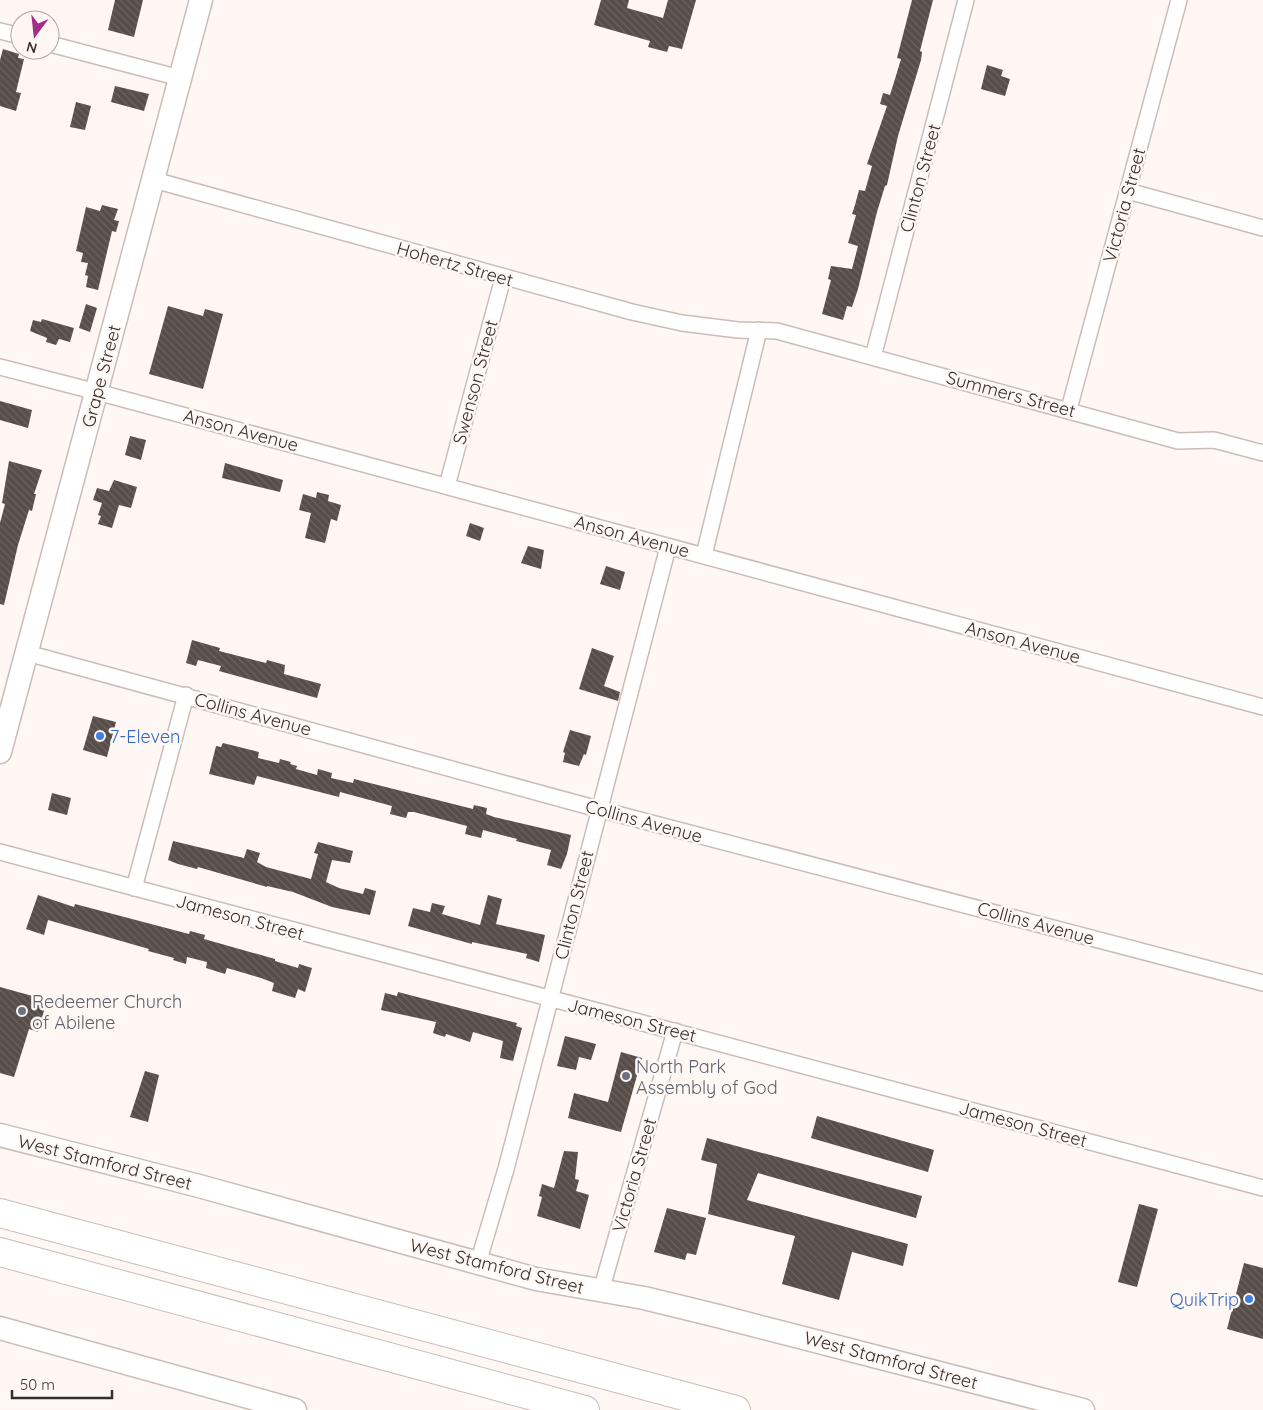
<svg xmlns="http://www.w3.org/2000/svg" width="1263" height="1410" font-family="Quicksand,sans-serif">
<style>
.building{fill:url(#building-back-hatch)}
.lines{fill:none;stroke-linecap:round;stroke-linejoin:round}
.street-casing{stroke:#cabdb8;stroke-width:18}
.secondary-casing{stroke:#cabdb8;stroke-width:25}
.highway-casing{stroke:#cabdb8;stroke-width:30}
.street{stroke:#fff;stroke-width:15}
.secondary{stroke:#fff;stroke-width:22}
.highway{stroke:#fff;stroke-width:28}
.shop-dot{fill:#3f7fe0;stroke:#fff7f4;stroke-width:2}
.worship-dot{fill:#6b7280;stroke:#fff7f4;stroke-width:2}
.labels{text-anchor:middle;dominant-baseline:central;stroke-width:5;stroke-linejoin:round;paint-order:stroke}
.street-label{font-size:18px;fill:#342f2d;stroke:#fff7f4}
.shop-label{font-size:18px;fill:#366cbe;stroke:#fff7f4;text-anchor:start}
.worship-label{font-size:18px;fill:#5b616d;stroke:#fff7f4;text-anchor:start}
</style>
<defs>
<pattern id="building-back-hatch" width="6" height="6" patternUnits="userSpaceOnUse" patternTransform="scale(1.25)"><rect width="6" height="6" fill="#574d49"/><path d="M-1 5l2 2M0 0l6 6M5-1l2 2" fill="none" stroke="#6c6461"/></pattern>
</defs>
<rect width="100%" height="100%" fill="#fff7f4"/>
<!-- building -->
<g class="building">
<path d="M 115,0 L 143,0 L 134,37 L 108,30 Z"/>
<path d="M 601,0 L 629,0 L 627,8 L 663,18 L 668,0 L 696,0 L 682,49 L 669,46 L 667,52 L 648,47 L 650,41 L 594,25 Z"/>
<path d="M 912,0 L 933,0 L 920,51 L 922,52 L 921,60 L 898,136 L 887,185 L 885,186 L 877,212 L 858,289 L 852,307 L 847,306 L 843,320 L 822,314 L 831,280 L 828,279 L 831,266 L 852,269 L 858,246 L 848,243 L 856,215 L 852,214 L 855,205 L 859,190 L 865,191 L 872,166 L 867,164 L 887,106 L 880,104 L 883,93 L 890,95 L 895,79 L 901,59 L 897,58 Z"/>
<path d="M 3,49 L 19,54 L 18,58 L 24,59 L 16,92 L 21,93 L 16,111 L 0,106 L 0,60 Z"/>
<path d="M 987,65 L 1003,70 L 1001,76 L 1010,79 L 1005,96 L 981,89 Z"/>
<path d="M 115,86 L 149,94 L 144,111 L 111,102 Z"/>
<path d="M 76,102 L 91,106 L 85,130 L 70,127 Z"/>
<path d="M 102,205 L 118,209 L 114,220 L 119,221 L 116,232 L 112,231 L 98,290 L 86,287 L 88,276 L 85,275 L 88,263 L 81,262 L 83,253 L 76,251 L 86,207 L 100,211 Z"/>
<path d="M 86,304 L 97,308 L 90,332 L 79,328 Z"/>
<path d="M 168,306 L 203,316 L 205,309 L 223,314 L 203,389 L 149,374 Z"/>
<path d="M 42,319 L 74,328 L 70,342 L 59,339 L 56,345 L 46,342 L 47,338 L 30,331 L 33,320 L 41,322 Z"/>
<path d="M 0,401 L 32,410 L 28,428 L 0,420 Z"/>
<path d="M 130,436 L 146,440 L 141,460 L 125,455 Z"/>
<path d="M 9,461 L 42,470 L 34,494 L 36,494 L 32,511 L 29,510 L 18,545 L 4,605 L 0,604 L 0,523 L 5,504 L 2,503 Z"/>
<path d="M 225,463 L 283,480 L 280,492 L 222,478 Z"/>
<path d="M 114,480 L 137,487 L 131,508 L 119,505 L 112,528 L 98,524 L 101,516 L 98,515 L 102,503 L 93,500 L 97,488 L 109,491 Z"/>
<path d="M 317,492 L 329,495 L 328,501 L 341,505 L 337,521 L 331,519 L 325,543 L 305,538 L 311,513 L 299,510 L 303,494 L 316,498 Z"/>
<path d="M 470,523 L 484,528 L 480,541 L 466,536 Z"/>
<path d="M 528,546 L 544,550 L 541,569 L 521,563 Z"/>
<path d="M 606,566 L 625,572 L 620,590 L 600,584 Z"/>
<path d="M 192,640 L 220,648 L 219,651 L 266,663 L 267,660 L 285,665 L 284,674 L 321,684 L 317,698 L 219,671 L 221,666 L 198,660 L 196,666 L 186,663 Z"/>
<path d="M 592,648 L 614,656 L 604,686 L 620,692 L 618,701 L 579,689 Z"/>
<path d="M 93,716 L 116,722 L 107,757 L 83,750 Z"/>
<path d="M 570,730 L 591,736 L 586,755 L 584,754 L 579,766 L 563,762 L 565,753 L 563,752 Z"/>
<path d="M 223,743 L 259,752 L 258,758 L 279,763 L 280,759 L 291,762 L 290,764 L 297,766 L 296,769 L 317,775 L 318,769 L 332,773 L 331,778 L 353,783 L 354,779 L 473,809 L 474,805 L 487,808 L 486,814 L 494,817 L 571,835 L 567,854 L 561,869 L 547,865 L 551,850 L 516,841 L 517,839 L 483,830 L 481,838 L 465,834 L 467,826 L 414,812 L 408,812 L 406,818 L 390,814 L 392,806 L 340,792 L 339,797 L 257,776 L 254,785 L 209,774 L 216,746 L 221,747 Z"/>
<path d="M 52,793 L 71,798 L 67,815 L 48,810 Z"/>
<path d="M 173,841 L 244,858 L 247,849 L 260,853 L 257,862 L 266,867 L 311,879 L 318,854 L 314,853 L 318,842 L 353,851 L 350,863 L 332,860 L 326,882 L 339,888 L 363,894 L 365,888 L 376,891 L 370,915 L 332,907 L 293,892 L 267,886 L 267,887 L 198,867 L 197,869 L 178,864 L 168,860 Z"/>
<path d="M 38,895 L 74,907 L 75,904 L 189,934 L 190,931 L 205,935 L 204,939 L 275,959 L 275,961 L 298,968 L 299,964 L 312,968 L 305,992 L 298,989 L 295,998 L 272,991 L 274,983 L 261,978 L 227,968 L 225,974 L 206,968 L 207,962 L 187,957 L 186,964 L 173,960 L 174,958 L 148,951 L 149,949 L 48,920 L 44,935 L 26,929 Z"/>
<path d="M 488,895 L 502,899 L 496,924 L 545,935 L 539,962 L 526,958 L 527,954 L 472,942 L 472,944 L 408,926 L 413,908 L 430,912 L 432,903 L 445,906 L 442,914 L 480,925 Z"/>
<path d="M 0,987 L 47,1000 L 38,1032 L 29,1029 L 14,1077 L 0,1073 Z"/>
<path d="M 398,992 L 517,1023 L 516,1026 L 522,1028 L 513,1061 L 500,1058 L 503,1041 L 473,1032 L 470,1042 L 446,1034 L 445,1037 L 433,1033 L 436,1022 L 381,1010 L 385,993 L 397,996 Z"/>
<path d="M 565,1036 L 596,1044 L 591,1060 L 579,1057 L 576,1070 L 557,1066 Z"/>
<path d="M 621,1052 L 642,1058 L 621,1132 L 568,1118 L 574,1093 L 608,1102 Z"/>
<path d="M 145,1071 L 159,1075 L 148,1122 L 130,1117 Z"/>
<path d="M 817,1116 L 934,1150 L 928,1172 L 811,1138 Z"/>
<path d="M 707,1138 L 922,1196 L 916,1218 L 758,1173 L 747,1200 L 908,1244 L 903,1266 L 852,1252 L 839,1300 L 782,1284 L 795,1236 L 708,1214 L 717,1164 L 701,1160 Z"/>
<path d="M 564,1151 L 578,1152 L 575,1179 L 579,1180 L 576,1191 L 589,1195 L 580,1229 L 537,1216 L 542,1197 L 539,1196 L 542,1184 L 554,1188 Z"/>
<path d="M 1139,1204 L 1158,1209 L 1137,1287 L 1118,1282 Z"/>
<path d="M 667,1208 L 706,1218 L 696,1255 L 687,1253 L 685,1260 L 654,1252 Z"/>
<path d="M 1244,1263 L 1263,1268 L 1263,1339 L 1227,1329 Z"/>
</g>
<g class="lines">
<!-- street casing -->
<g class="street-casing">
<g id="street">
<path d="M 0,31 L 20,36"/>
<path d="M 50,44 L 180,78"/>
<path d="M 154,180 L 632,312 L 682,323 L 738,330 L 777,331 L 1178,441 L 1214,440 L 1263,453"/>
<path d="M 1128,191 L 1263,228"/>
<path d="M 873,357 L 966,0"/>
<path d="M 0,367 L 97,392 L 1263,707"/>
<path d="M 1069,409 L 1179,0"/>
<path d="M 447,486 L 503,278"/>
<path d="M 704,555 L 759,330"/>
<path d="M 27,653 L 598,809 L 1263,983"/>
<path d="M 0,852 L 1263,1188"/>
<path d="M 134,888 L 186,695"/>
<path d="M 478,1263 L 506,1169 L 668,547"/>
<path d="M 601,1291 L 675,1031"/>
</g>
</g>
<!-- secondary casing -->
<g class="secondary-casing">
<g id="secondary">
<path d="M 0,752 L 201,0"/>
<path d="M 0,1135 L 199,1186 L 536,1279 L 644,1298 L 718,1316 L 1083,1410"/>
<path d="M 0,1328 L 295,1410"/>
</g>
</g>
<!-- highway casing -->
<g class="highway-casing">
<g id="highway">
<path d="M 0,1213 L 736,1410"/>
<path d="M 0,1252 L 585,1410"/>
</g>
</g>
<!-- street -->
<use href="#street" class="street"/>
<!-- secondary -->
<use href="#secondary" class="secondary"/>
<!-- highway -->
<use href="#highway" class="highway"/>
</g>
<!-- markers -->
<g class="shop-dot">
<circle cx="100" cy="736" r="5"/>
<circle cx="1249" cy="1299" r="5"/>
</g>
<g class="worship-dot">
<circle cx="22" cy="1011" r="5"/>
<circle cx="626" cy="1076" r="5"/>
</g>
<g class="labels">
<!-- street labels -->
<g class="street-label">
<text transform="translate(920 178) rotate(-75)">Clinton Street</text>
<text transform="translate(1124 205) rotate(-75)">Victoria Street</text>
<text transform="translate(455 264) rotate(16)">Hohertz Street</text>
<text transform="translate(101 376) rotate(-75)">Grape Street</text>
<text transform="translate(475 382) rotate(-75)">Swenson Street</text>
<text transform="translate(1011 394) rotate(15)">Summers Street</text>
<text transform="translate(241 430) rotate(15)">Anson Avenue</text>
<text transform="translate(632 536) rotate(15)">Anson Avenue</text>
<text transform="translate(1023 642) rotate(15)">Anson Avenue</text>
<text transform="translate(253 714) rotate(15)">Collins Avenue</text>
<text transform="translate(644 821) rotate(15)">Collins Avenue</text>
<text transform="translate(574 905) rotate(-76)">Clinton Street</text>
<text transform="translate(240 917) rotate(15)">Jameson Street</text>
<text transform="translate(1036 923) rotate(15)">Collins Avenue</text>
<text transform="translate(632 1020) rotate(14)">Jameson Street</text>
<text transform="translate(1023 1124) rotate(15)">Jameson Street</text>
<text transform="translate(105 1162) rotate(14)">West Stamford Street</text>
<text transform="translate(634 1175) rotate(-74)">Victoria Street</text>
<text transform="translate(497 1266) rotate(14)">West Stamford Street</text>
<text transform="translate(891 1360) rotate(15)">West Stamford Street</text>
</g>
<!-- shop labels -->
<g class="shop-label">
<text x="110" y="736">7-Eleven</text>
<text x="1239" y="1299" text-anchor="end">QuikTrip</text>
</g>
<!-- worship labels -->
<g class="worship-label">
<text x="32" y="1001">Redeemer Church<tspan x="32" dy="21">of Abilene</tspan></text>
<text x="636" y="1066">North Park<tspan x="636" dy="21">Assembly of God</tspan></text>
</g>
</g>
<!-- north arrow -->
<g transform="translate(35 35) rotate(195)"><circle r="24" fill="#fff7f4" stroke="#aea7a4"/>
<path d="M0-4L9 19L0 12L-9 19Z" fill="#a12e89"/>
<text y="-8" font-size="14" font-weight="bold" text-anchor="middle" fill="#342f2d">N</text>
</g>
<!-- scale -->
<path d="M12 1390v8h100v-8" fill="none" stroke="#342f2d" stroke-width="2.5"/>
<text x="20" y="1390" font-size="15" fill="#342f2d" stroke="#fff7f4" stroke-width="4" paint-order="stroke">50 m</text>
</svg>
